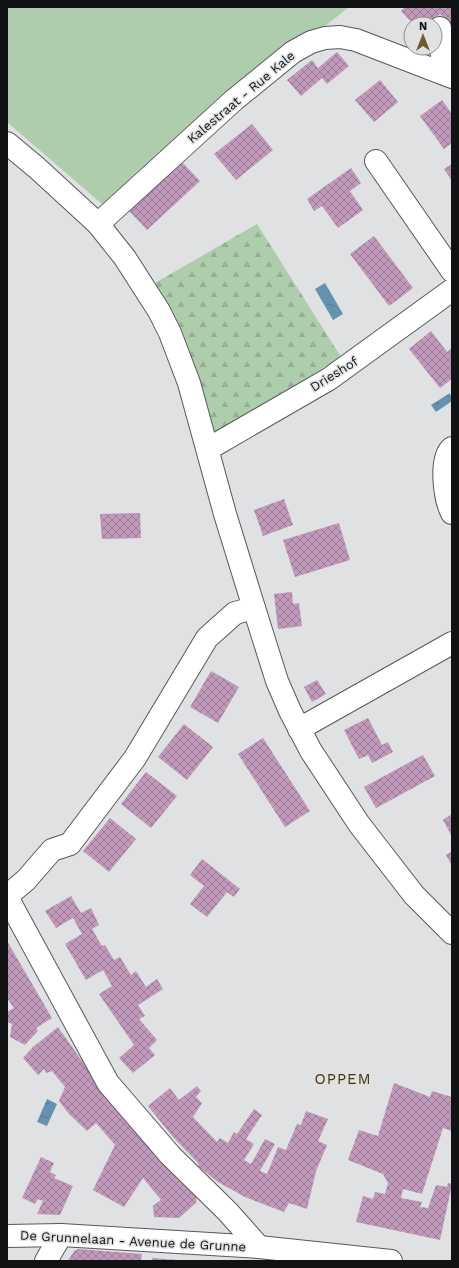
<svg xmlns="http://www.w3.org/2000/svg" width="459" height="1268" font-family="'Work Sans',sans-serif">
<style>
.grass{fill:#aecdac}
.forest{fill:url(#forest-firs)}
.water{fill:url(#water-ripples)}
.building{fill:url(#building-cross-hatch)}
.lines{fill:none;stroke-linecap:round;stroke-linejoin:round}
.minor-casing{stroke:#57585a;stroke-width:24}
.minor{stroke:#fff;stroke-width:22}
.labels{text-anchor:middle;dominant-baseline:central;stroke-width:3;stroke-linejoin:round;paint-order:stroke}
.street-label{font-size:13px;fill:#111213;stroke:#e0e1e3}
.quarter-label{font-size:15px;letter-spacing:1px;fill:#45330b;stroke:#e0e1e3}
</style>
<defs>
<pattern id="forest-firs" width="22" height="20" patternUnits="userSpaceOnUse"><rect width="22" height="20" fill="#aecdac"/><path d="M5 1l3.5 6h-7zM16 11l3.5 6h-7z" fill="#95af93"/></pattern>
<pattern id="water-ripples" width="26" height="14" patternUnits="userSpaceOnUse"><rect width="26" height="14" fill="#6492af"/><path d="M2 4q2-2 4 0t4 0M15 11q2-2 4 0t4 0" fill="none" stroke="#51768d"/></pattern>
<pattern id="building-cross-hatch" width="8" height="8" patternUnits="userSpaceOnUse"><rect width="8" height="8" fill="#c199ba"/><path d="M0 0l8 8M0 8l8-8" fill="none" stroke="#9b7b96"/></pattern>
</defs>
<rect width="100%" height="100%" fill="#e0e1e3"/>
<!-- grass -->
<path class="grass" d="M 7,7 L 349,7 L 102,204 L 7,122 Z"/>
<!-- forest -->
<path class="forest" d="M 257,224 L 341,357 L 215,433 L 155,283 Z"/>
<!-- water -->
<g class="water">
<path d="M 325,283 L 343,314 L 333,320 L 315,289 Z"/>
<path d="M 450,393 L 452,401 L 436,412 L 431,405 Z"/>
<path d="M 47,1099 L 57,1104 L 47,1126 L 37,1122 Z"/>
</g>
<!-- building -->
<g class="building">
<path d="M 405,7 L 452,7 L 452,26 L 440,14 L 430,24 L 417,24 L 417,22 L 410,21 L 401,11 Z"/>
<path d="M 337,52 L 349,66 L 327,84 L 322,78 L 301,96 L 287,80 L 312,60 L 318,68 Z"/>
<path d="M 380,80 L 398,102 L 374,122 L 355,100 Z"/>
<path d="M 442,100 L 452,114 L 452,143 L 444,149 L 420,116 Z"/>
<path d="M 252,124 L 273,150 L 236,180 L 214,154 Z"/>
<path d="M 181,161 L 200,181 L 147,230 L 128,210 Z"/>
<path d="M 452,164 L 452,181 L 444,169 Z"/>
<path d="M 351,168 L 361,183 L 350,191 L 363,210 L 338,228 L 322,206 L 314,211 L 307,199 Z"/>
<path d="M 374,236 L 413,288 L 389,306 L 350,254 Z"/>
<path d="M 431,331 L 447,352 L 452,348 L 452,379 L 440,388 L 409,349 Z"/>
<path d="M 284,499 L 293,525 L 263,536 L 254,510 Z"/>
<path d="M 140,513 L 141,538 L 102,539 L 100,514 Z"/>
<path d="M 339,523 L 350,560 L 295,577 L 283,540 Z"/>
<path d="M 292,592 L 293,604 L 299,603 L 302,626 L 278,629 L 274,594 Z"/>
<path d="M 211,671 L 239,687 L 218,723 L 190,707 Z"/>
<path d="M 317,680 L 326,694 L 312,702 L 304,687 Z"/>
<path d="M 368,718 L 382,745 L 388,742 L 393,752 L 372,763 L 368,755 L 359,759 L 344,730 Z"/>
<path d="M 184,724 L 213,747 L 187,780 L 158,757 Z"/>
<path d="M 263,738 L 310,811 L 285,827 L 238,754 Z"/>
<path d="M 423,755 L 435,776 L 376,808 L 364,787 Z"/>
<path d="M 146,772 L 177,796 L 151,828 L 121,804 Z"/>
<path d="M 452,814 L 452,837 L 443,820 Z"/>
<path d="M 110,818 L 136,839 L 109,872 L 83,851 Z"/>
<path d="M 452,851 L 452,866 L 446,855 Z"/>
<path d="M 202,859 L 240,889 L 234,897 L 227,892 L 207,917 L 190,904 L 204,886 L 190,875 Z"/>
<path d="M 71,896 L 81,913 L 91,908 L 99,925 L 92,929 L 102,946 L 105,945 L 114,960 L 120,957 L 131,975 L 136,971 L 146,987 L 157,979 L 163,989 L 138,1005 L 145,1016 L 139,1019 L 157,1040 L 149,1048 L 155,1055 L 133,1073 L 119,1058 L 134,1045 L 99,994 L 112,986 L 103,970 L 86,980 L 65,944 L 82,934 L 73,918 L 56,928 L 45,911 Z"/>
<path d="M 7,941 L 52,1018 L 36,1028 L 38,1031 L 25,1045 L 10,1037 L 12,1024 L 7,1022 L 7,1012 L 14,1008 L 7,998 Z"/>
<path d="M 58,1027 L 82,1061 L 197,1195 L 196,1203 L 179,1218 L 154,1217 L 153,1206 L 161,1200 L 143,1178 L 124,1207 L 93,1190 L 115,1145 L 96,1123 L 87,1131 L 69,1114 L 59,1101 L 65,1087 L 52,1071 L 46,1073 L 44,1069 L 38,1075 L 23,1058 L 33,1047 Z"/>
<path d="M 394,1083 L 430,1097 L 432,1091 L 452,1097 L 452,1131 L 443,1128 L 422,1194 L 403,1189 L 401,1198 L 422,1202 L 420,1207 L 428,1208 L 436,1185 L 447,1187 L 448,1183 L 452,1184 L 440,1240 L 356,1222 L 363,1196 L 373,1199 L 375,1192 L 385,1194 L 388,1183 L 383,1174 L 348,1160 L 359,1130 L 378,1136 Z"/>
<path d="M 197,1086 L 201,1091 L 196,1097 L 202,1103 L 193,1117 L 217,1142 L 220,1138 L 228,1143 L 234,1132 L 237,1134 L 254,1109 L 262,1115 L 246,1139 L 254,1144 L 244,1160 L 251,1164 L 265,1139 L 275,1144 L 260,1171 L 267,1174 L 278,1147 L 286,1150 L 297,1124 L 301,1125 L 306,1111 L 328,1119 L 318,1141 L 327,1145 L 316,1171 L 307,1209 L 289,1203 L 284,1212 L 245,1197 L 218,1182 L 199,1167 L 198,1163 L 173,1137 L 148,1106 L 170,1088 L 179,1100 Z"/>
<path d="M 41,1157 L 54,1163 L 50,1172 L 56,1175 L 54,1178 L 73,1186 L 60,1215 L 37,1214 L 43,1201 L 38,1199 L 35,1204 L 22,1198 Z"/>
<path d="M 78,1249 L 142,1254 L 141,1261 L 68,1261 L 74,1251 Z"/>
<path d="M 152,1258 L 178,1260 L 178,1261 L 152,1261 Z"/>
</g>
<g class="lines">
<!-- minor casing -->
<g class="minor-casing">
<g id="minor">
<path d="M 440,28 L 442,58 L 448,75"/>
<path d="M 7,143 L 37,168 L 98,224 L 125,258 L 159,311 L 170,333 L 189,383 L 225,514 L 254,608 L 277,681 L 290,711 L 311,751 L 359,824 L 414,895 L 452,933"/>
<path d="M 376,161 L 452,271"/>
<path d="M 98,224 L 234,100 L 293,52 L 311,42 L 325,38 L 340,37 L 356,40 L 452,77"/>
<path d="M 452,448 C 439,459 445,500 452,513"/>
<path d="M 208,449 L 329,379 L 452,290"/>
<path d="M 299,729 L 452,643"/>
<path d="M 7,896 L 26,880 L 52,850 L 70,844 L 135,758 L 207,638 L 235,613 L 254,608"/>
<path d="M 7,897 L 108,1083 L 170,1155 L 228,1212 L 259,1247"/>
<path d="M 7,1236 L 61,1235 L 259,1247 L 391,1261"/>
<path d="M 46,1261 L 61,1235"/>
</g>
</g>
<!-- minor -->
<use href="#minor" class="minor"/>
</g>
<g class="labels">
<!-- street labels -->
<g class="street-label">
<text transform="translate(241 97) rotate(-40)">Kalestraat - Rue Kale</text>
<text transform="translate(334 374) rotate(-32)">Drieshof</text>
<text transform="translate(133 1241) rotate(3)">De Grunnelaan - Avenue de Grunne</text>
</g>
<!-- quarter labels -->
<g class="quarter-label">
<text x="343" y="1079">OPPEM</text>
</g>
</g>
<!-- border -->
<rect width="459" height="1268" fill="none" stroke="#111213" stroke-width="16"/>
<!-- north arrow -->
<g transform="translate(423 36)"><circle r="19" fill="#e0e1e3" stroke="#8d8e90"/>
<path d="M0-3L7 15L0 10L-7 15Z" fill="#725a2b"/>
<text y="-6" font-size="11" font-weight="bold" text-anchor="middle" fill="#111213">N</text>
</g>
</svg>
